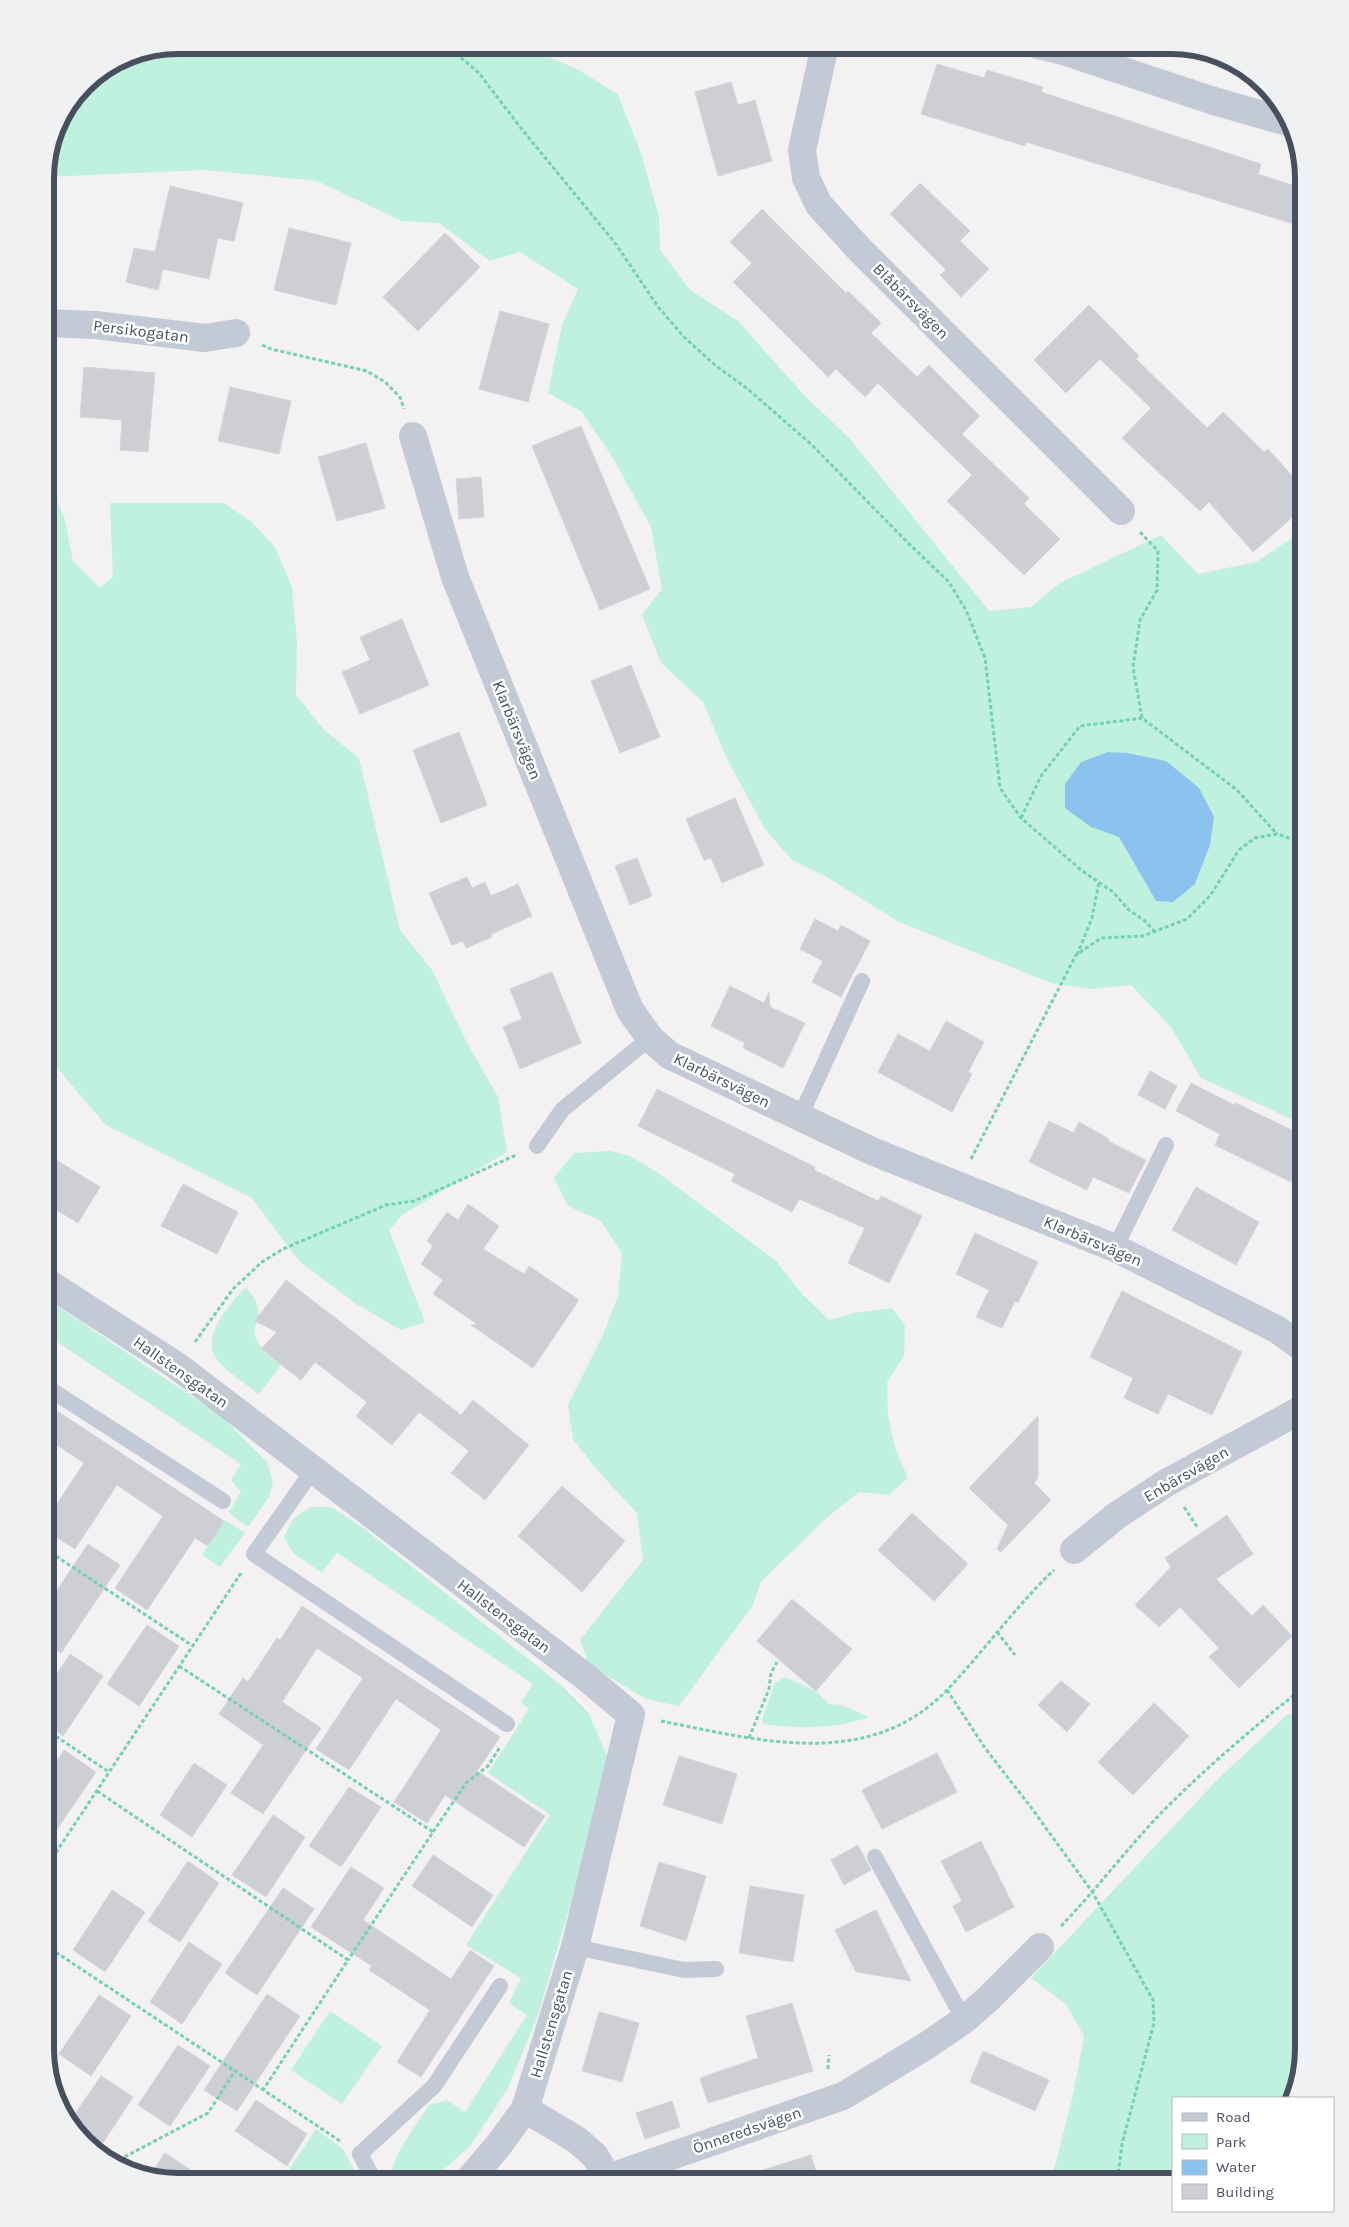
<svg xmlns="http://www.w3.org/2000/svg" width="1349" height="2227" font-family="Karla,sans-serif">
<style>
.green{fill:#bff1de;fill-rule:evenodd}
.water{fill:#8bc3ef}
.building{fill:#cdcfd5;stroke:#d5d5dc}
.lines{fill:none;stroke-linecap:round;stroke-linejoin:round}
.path{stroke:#75d0b9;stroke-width:3;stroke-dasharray:4 2.5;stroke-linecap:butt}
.service{stroke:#c4c9d6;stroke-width:16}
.minor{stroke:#c4c9d6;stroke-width:28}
.labels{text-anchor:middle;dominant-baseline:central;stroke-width:5;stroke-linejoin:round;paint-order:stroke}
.street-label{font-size:16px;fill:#484f5f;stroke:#fff}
.rim{fill:none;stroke:#484f5f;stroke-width:6}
</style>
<rect width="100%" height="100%" fill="#f3f1f1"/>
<!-- green -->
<g class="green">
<path d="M 178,45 L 491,45 L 507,54 L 538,52 L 581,71 L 618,95 L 642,156 L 659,217 L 660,250 L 690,290 L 738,321 L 804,395 L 850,439 L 989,611 L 1031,607 L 1060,583 L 1161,535 L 1198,574 L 1256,562 L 1304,530 L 1304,1120 L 1289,1118 L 1201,1078 L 1171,1027 L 1131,985 L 1092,989 L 1051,983 L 899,922 L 827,877 L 792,860 L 765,829 L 727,759 L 703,702 L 661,663 L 642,615 L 662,589 L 651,527 L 613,458 L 582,412 L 548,393 L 562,325 L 578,289 L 520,252 L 490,261 L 439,223 L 402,221 L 317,181 L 204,170 L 45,177 L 55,127 L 84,84 L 127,55 ZM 1119,837 L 1173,902 L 1156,901 Z"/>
<path d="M 48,482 L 64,516 L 73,561 L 100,588 L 113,577 L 110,503 L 224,503 L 252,522 L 275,547 L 292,587 L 297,642 L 296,695 L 324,730 L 359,758 L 400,930 L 432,970 L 465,1039 L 498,1097 L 507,1152 L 402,1215 L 389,1230 L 425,1322 L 401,1330 L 358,1305 L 299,1261 L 252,1198 L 106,1125 L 45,1054 L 45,484 Z"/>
<path d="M 611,1151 L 630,1156 L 658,1173 L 776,1261 L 802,1294 L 829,1320 L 854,1313 L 892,1308 L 905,1326 L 904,1356 L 887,1382 L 888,1415 L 895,1448 L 908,1478 L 889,1495 L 859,1492 L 824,1520 L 761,1582 L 753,1605 L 679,1706 L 646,1699 L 589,1665 L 580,1640 L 643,1560 L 637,1513 L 597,1470 L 573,1439 L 568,1405 L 603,1335 L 618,1296 L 622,1254 L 601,1221 L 568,1206 L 554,1178 L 574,1153 Z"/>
<path d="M 246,1287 L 256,1301 L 259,1316 L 255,1320 L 257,1322 C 252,1332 255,1339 262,1348 L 261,1350 L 281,1365 L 259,1394 C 246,1384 230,1374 219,1362 C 197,1338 230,1304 246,1287 Z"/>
<path d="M 45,1298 L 221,1416 L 267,1462 L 273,1483 L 269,1497 L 249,1526 L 246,1526 L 230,1514 L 229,1512 L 241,1492 L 231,1480 L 241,1464 L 45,1334 Z"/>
<path d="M 310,1507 L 331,1507 L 358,1524 L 561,1685 L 588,1712 L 608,1758 L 600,1804 L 537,2018 L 507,2090 L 470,2146 L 430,2182 L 392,2182 C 385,2165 420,2120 429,2105 L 447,2100 L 465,2112 L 527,2015 L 509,2003 L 521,1978 L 466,1945 L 550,1815 L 488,1773 L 529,1709 L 521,1702 L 533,1684 L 337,1553 L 322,1573 L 293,1553 L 284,1537 L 293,1519 Z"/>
<path d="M 225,1520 L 245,1533 L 220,1567 L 202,1555 Z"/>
<path d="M 785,1677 L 816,1691 L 829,1704 L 842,1705 L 869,1717 C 836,1729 798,1729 764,1724 L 762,1719 L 775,1683 Z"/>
<path d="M 1288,1714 L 1304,1716 L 1304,2049 L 1291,2098 L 1173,2098 L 1173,2182 L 1051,2182 L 1073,2095 L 1084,2036 L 1066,2004 L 1031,1978 L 1219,1778 Z"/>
<path d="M 330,2011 L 382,2046 L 342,2104 L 291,2070 Z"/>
<path d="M 316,2129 L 343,2149 L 360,2182 L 281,2182 Z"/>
</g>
<!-- water -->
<path class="water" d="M 1108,752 L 1127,753 L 1166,761 L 1199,788 L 1214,817 L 1210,845 L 1195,884 L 1173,902 L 1156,901 L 1119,837 L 1091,827 L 1065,808 L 1065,784 L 1081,762 Z"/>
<!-- building -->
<g class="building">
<path d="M 937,64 L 984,78 L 987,70 L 1043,87 L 1041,92 L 1261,164 L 1258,174 L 1304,189 L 1294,224 L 1026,142 L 1025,146 L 921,114 Z"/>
<path d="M 731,82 L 738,105 L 755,100 L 772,161 L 718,176 L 695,92 Z"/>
<path d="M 920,183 L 970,231 L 960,241 L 989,269 L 961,297 L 940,275 L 946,270 L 890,214 Z"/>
<path d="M 170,186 L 243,203 L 234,241 L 218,238 L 209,279 L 163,269 L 158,290 L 126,282 L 134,248 L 155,252 Z"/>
<path d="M 762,209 L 846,293 L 848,291 L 881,323 L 871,333 L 917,377 L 929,365 L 980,416 L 962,434 L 1029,498 L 1024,504 L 1060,539 L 1024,575 L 947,501 L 972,475 L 878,383 L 865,397 L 836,369 L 828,377 L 733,282 L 752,263 L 730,242 Z"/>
<path d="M 289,228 L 351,243 L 336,305 L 274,290 Z"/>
<path d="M 445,233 L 480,267 L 418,331 L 383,297 Z"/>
<path d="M 1089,305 L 1139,356 L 1136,359 L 1207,428 L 1223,412 L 1264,452 L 1268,449 L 1304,489 L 1304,507 L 1253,552 L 1209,502 L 1200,511 L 1122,438 L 1151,408 L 1100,359 L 1066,393 L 1034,360 Z"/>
<path d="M 500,311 L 549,324 L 528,402 L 479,389 Z"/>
<path d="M 84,367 L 155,373 L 148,452 L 120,450 L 122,420 L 80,417 Z"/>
<path d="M 230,387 L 291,401 L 279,454 L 218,441 Z"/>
<path d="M 581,426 L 650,589 L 600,610 L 532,446 Z"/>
<path d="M 366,443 L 385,508 L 337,521 L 318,457 Z"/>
<path d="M 481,477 L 484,517 L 459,519 L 456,479 Z"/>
<path d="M 402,619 L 429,685 L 360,714 L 342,672 L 370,660 L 360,637 Z"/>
<path d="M 631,665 L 660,737 L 620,753 L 591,681 Z"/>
<path d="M 459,732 L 487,805 L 441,823 L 413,750 Z"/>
<path d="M 735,798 L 764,865 L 722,883 L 711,858 L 704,860 L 686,819 Z"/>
<path d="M 637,858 L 652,896 L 630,905 L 615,866 Z"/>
<path d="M 467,877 L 472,888 L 485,882 L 491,896 L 518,884 L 532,916 L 491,934 L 492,937 L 466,948 L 463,941 L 452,945 L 429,893 Z"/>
<path d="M 815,919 L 838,931 L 841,925 L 870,941 L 841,997 L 812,982 L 823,961 L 800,949 Z"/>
<path d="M 552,972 L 581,1043 L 520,1069 L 503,1027 L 522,1019 L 510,989 Z"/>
<path d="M 730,986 L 764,1003 L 769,992 L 770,1007 L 805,1023 L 783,1068 L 743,1048 L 745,1043 L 711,1026 Z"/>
<path d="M 946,1021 L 984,1042 L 968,1072 L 972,1074 L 952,1112 L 878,1072 L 898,1034 L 930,1051 Z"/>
<path d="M 1150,1071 L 1177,1086 L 1165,1109 L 1138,1095 Z"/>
<path d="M 1191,1083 L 1234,1105 L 1236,1103 L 1304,1136 L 1304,1156 L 1291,1182 L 1215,1145 L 1220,1134 L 1176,1111 Z"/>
<path d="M 657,1089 L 815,1167 L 814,1170 L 878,1201 L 881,1196 L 922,1216 L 889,1283 L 848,1263 L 865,1228 L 799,1199 L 792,1212 L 731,1181 L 735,1174 L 638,1126 Z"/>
<path d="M 1049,1121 L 1074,1133 L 1079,1122 L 1109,1139 L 1108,1141 L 1146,1160 L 1129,1193 L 1093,1177 L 1087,1190 L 1029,1162 Z"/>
<path d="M 45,1153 L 100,1187 L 78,1223 L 45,1203 Z"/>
<path d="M 183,1184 L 238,1212 L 217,1254 L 161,1226 Z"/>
<path d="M 1196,1187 L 1259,1222 L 1236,1265 L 1172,1230 Z"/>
<path d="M 468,1204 L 499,1226 L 483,1249 L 524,1274 L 529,1266 L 579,1300 L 533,1368 L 471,1325 L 477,1324 L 433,1294 L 443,1280 L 421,1264 L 433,1246 L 427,1241 L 447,1212 L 458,1220 Z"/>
<path d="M 975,1233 L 1038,1262 L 1018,1303 L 1015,1301 L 1002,1328 L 976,1317 L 989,1290 L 956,1274 Z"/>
<path d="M 286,1280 L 461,1415 L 473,1400 L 529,1445 L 485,1500 L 451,1473 L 469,1451 L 419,1412 L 392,1445 L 356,1416 L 367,1402 L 315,1362 L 301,1380 L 261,1349 L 277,1332 L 255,1321 Z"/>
<path d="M 1122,1291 L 1242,1352 L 1212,1415 L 1168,1394 L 1158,1414 L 1124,1398 L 1133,1378 L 1090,1357 Z"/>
<path d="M 45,1403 L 224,1521 L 208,1546 L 195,1538 L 147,1610 L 115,1588 L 163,1516 L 117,1485 L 75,1549 L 45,1530 L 45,1522 L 84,1463 L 45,1437 Z"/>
<path d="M 1038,1416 L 1038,1478 L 1034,1483 L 1051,1500 L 1001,1552 L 997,1549 L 1008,1525 L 969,1488 Z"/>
<path d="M 562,1486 L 625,1541 L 582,1592 L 518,1536 Z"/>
<path d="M 912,1513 L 968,1564 L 934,1601 L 878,1550 Z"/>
<path d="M 1227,1515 L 1253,1554 L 1216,1579 L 1252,1616 L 1263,1605 L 1292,1636 L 1239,1688 L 1209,1657 L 1219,1648 L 1180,1607 L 1159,1627 L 1135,1605 L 1171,1567 L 1165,1558 Z"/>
<path d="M 88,1544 L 120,1565 L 61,1653 L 45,1643 L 45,1608 Z"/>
<path d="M 792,1599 L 852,1649 L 816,1691 L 757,1641 Z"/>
<path d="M 302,1606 L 500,1737 L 477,1771 L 545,1816 L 524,1847 L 445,1795 L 427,1823 L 394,1802 L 441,1730 L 396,1699 L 349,1770 L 316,1749 L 363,1678 L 317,1648 L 282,1702 L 321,1728 L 263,1814 L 231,1793 L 263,1745 L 219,1714 L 243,1678 L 248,1682 L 277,1638 L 280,1640 Z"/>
<path d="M 147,1625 L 179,1646 L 139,1706 L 107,1684 Z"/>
<path d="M 70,1654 L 103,1676 L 63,1736 L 45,1723 L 45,1692 Z"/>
<path d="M 1061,1681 L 1090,1704 L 1067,1732 L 1038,1705 Z"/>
<path d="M 1154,1703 L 1189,1736 L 1133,1795 L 1098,1762 Z"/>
<path d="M 64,1750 L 96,1772 L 45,1847 L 45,1778 Z"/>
<path d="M 937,1753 L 957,1792 L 882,1829 L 862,1790 Z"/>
<path d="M 679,1756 L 737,1774 L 722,1824 L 663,1805 Z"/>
<path d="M 194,1763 L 227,1785 L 192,1837 L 160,1815 Z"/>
<path d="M 349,1787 L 381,1807 L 341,1867 L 309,1846 Z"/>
<path d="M 273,1815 L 305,1837 L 266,1897 L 232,1875 Z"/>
<path d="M 981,1841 L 1014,1907 L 966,1932 L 953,1906 L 962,1901 L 941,1861 Z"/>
<path d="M 858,1845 L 871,1870 L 844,1885 L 831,1860 Z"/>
<path d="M 433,1855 L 493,1895 L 472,1927 L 412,1886 Z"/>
<path d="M 188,1861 L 219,1883 L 180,1942 L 148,1921 Z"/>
<path d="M 659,1862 L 706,1876 L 686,1941 L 640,1926 Z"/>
<path d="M 351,1867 L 384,1888 L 363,1920 L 451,1979 L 470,1950 L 494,1966 L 421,2077 L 397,2062 L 430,2010 L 369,1970 L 372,1966 L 311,1927 Z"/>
<path d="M 750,1886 L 804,1895 L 793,1962 L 739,1953 Z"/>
<path d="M 283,1888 L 314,1909 L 257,1995 L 225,1973 Z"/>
<path d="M 112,1890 L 145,1912 L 105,1972 L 73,1950 Z"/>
<path d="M 876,1910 L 911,1981 L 856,1972 L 835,1930 Z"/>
<path d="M 189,1942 L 222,1964 L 182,2024 L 150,2002 Z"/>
<path d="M 267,1994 L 300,2016 L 237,2111 L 204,2090 Z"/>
<path d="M 99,1995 L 131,2016 L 91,2076 L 59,2054 Z"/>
<path d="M 792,2003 L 813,2071 L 708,2103 L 700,2078 L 758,2058 L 746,2016 Z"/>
<path d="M 599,2012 L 639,2023 L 622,2082 L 582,2071 Z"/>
<path d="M 178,2045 L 210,2066 L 170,2126 L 138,2105 Z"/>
<path d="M 983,2051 L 1049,2080 L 1035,2111 L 970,2082 Z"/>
<path d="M 101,2076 L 133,2097 L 97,2152 L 70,2121 Z"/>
<path d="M 256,2100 L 307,2134 L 287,2166 L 235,2131 Z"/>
<path d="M 672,2101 L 680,2127 L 645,2139 L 636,2113 Z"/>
<path d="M 165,2153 L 209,2182 L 170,2182 L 150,2175 Z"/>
<path d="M 811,2155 L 819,2182 L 745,2182 L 744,2176 Z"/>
</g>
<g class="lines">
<!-- path -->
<g class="path">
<path d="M 446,45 L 479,73 L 520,127 L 615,243 L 659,308 L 685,338 L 715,365 L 749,390 L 812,445 L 907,542 L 948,581 L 966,610 L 985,658 L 1000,788 L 1021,818 L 1081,870 L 1113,892 L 1129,910 L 1145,921 L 1155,932"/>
<path d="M 262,345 L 271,349 L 367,371 L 385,382 L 400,397 L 404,409"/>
<path d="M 1140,532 L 1158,551 L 1157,590 L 1140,620 L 1133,667 L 1142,718 L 1237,790 L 1277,834"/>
<path d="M 1021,818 L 1041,776 L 1080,726 L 1142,718"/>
<path d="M 1077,955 L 1092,918 L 1099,882"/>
<path d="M 971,1159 L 1076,955 L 1101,938 L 1143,936 L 1187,919 L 1210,896 L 1239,850 L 1255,838 L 1277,834 L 1304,843"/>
<path d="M 195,1342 L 233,1289 L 262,1262 L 283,1249 L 386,1205 L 414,1201 L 516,1155"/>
<path d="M 1184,1507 L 1198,1528"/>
<path d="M 45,1549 L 193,1646"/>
<path d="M 997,1632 L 1015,1655"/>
<path d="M 179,1666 L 433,1832 L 348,1960"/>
<path d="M 947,1690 L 985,1748 L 1030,1806 L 1093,1893 L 1153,2000 L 1154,2023 L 1122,2144 L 1117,2182"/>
<path d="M 661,1721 C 758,1740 869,1772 948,1689 C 985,1650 1015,1607 1054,1570"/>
<path d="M 45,1729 L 109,1772"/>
<path d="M 749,1738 L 769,1689 L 771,1673 L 777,1662"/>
<path d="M 97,1791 L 348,1960 L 263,2090"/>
<path d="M 433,1832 L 466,1783 L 488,1766 L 500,1747"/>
<path d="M 45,1869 L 241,1573"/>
<path d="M 1061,1926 C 1097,1889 1128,1847 1164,1810 C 1208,1766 1255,1726 1304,1687"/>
<path d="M 45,1945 L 235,2071"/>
<path d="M 828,2069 L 829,2055"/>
<path d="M 113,2163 L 208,2113 L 235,2071 L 340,2141"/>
</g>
<!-- service -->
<g class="service">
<path d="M 800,1117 L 862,981"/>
<path d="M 537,1146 L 562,1110 L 650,1038"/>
<path d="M 1115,1248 L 1166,1145"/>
<path d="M 45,1386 L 223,1501"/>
<path d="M 313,1470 L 254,1554 L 507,1724"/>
<path d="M 875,1857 L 964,2020"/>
<path d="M 575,1947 L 684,1970 L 716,1969"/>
<path d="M 375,2182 L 360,2154 L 434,2086 L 500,1986"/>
</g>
<!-- minor -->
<g class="minor">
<path d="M 825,45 L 802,150 L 806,178 L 819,205 L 860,250 L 1121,511"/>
<path d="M 1038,45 L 1060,50 L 1214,101 L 1291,123"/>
<path d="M 45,323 L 95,325 L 205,338 L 236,333"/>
<path d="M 413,436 L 455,577 L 630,1010 L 650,1038 L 669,1055 L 874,1152 L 1115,1248 L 1278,1330 L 1304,1349"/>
<path d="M 45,1281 L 177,1366 L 587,1678 L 631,1715 L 575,1947 L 525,2109"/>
<path d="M 1074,1550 L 1116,1516 L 1166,1483 L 1304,1408"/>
<path d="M 467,2182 L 498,2146 L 525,2109 L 577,2140 L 595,2156 L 608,2178 L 843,2096 L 926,2046 L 964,2020 L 989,1998 L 1040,1947"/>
</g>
</g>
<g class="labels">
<!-- street labels -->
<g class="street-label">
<text transform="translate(911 301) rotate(45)">Blåbärsvägen</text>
<text transform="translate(141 331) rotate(7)">Persikogatan</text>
<text transform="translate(517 730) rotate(68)">Klarbärsvägen</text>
<text transform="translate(722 1080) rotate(26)">Klarbärsvägen</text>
<text transform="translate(1093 1241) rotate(23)">Klarbärsvägen</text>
<text transform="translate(181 1372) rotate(35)">Hallstensgatan</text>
<text transform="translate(1186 1474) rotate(-30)">Enbärsvägen</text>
<text transform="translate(504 1616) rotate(37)">Hallstensgatan</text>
<text transform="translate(551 2024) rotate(-73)">Hallstensgatan</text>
<text transform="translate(747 2130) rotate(-19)">Önneredsvägen</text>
</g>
</g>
<!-- crop -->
<path d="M0 0H1349V2227H0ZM178 54H1171A124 124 0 0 1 1295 178V2049A124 124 0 0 1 1171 2173H178A124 124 0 0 1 54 2049V178A124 124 0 0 1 178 54Z" fill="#f0f1f2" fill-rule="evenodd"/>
<path class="rim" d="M178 54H1171A124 124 0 0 1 1295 178V2049A124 124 0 0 1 1171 2173H178A124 124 0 0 1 54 2049V178A124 124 0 0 1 178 54Z"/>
<!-- legend -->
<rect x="1172" y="2097" width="162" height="115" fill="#ffffff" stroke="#b6b9bf"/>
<rect x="1182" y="2113" width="25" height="8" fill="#c4c9d6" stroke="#b6b9bf"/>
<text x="1216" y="2122" font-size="15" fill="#484f5f">Road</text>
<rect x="1182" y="2134" width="25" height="15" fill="#bff1de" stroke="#b6b9bf"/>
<text x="1216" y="2147" font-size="15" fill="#484f5f">Park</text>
<rect x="1182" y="2160" width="25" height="15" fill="#8bc3ef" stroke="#b6b9bf"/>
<text x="1216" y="2172" font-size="15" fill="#484f5f">Water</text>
<rect x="1182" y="2184" width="25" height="15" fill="#cdcfd5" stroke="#b6b9bf"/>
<text x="1216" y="2197" font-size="15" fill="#484f5f">Building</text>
</svg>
